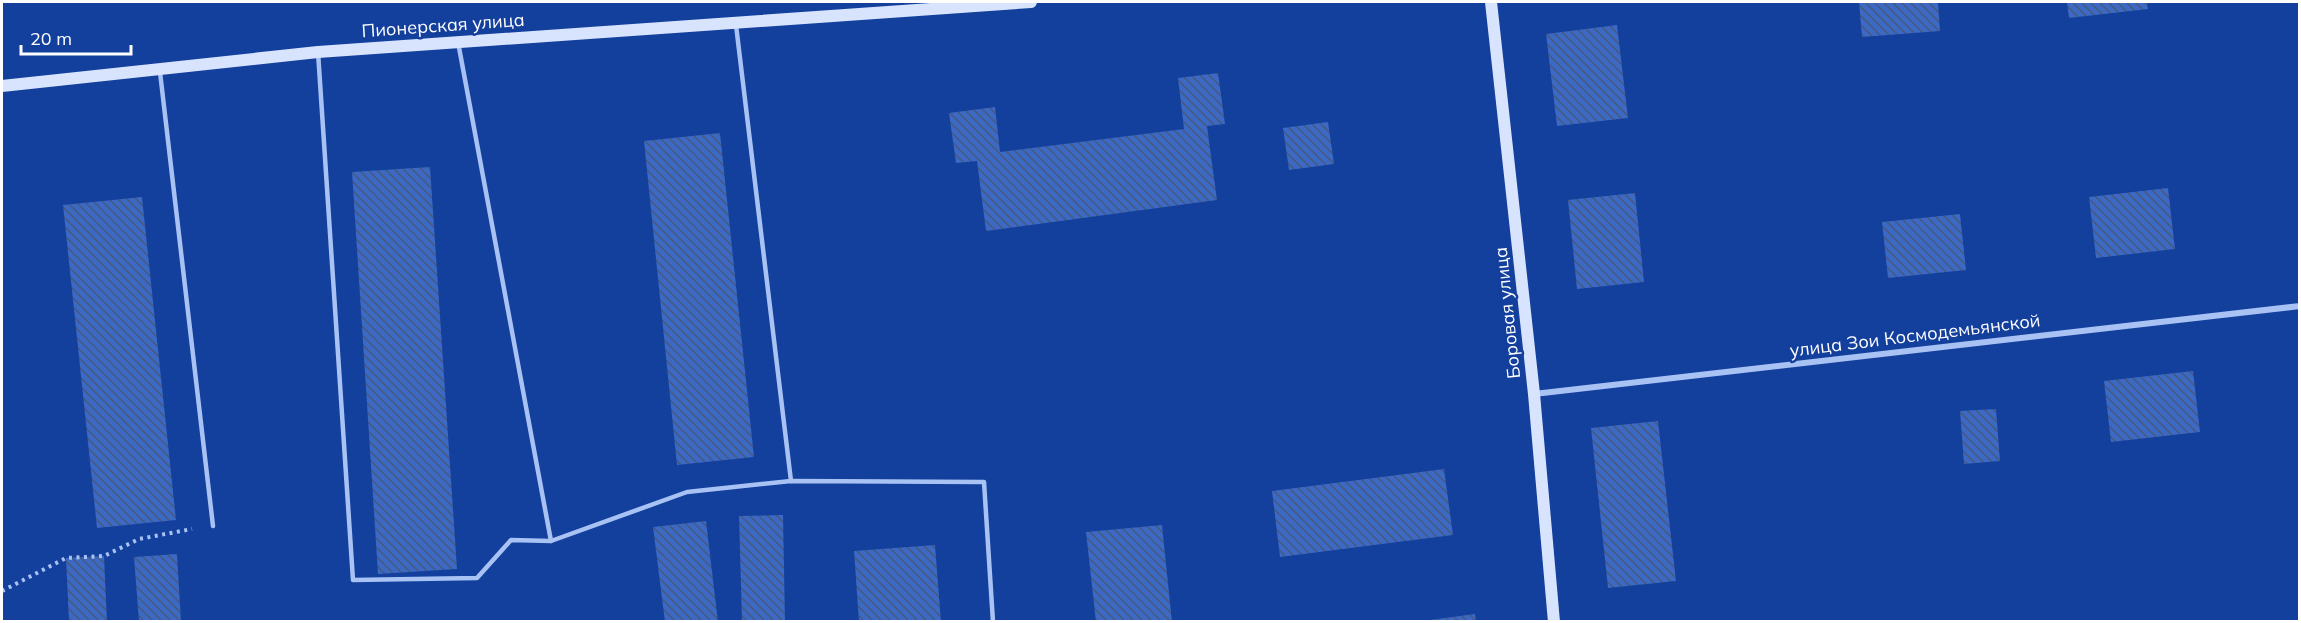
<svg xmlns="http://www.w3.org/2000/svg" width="2301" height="623" font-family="Mulish,sans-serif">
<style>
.building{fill:url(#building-back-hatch)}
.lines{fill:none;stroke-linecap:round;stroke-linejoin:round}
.path{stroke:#a9c2f4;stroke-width:4;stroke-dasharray:3 4.5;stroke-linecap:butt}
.lane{stroke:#a9c2f4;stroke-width:4.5}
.street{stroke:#a9c2f4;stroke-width:6}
.secondary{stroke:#d8e4fd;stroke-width:12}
.labels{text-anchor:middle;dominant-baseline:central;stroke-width:5;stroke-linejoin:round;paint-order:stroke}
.street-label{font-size:18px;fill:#fff;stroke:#133f9d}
</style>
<defs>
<pattern id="building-back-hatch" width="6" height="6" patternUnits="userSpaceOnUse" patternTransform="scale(1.5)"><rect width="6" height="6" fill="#3c69c4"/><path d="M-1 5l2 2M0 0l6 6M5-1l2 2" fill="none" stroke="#46587c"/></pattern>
</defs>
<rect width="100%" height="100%" fill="#133f9d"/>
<!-- building -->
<g class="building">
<path d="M 1859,2 L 1938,2 L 1940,31 L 1862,37 Z"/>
<path d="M 2067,2 L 2147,2 L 2148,9 L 2069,18 Z"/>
<path d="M 1617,25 L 1628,118 L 1557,126 L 1546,34 Z"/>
<path d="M 1218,73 L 1225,124 L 1207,126 L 1217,200 L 986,231 L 977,161 L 956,163 L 949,113 L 995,107 L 1000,152 L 1184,129 L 1178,78 Z"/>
<path d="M 1328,122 L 1334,164 L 1289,170 L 1283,128 Z"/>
<path d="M 720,133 L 754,457 L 677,465 L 644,141 Z"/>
<path d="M 430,167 L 457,569 L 378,574 L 352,172 Z"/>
<path d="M 2168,188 L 2175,249 L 2096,258 L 2089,197 Z"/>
<path d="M 1635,193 L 1644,282 L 1577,289 L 1568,200 Z"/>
<path d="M 142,197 L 176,520 L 97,528 L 63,205 Z"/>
<path d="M 1960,214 L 1966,270 L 1888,278 L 1882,222 Z"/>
<path d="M 2193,371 L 2200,432 L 2111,442 L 2104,381 Z"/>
<path d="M 1996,409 L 2000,461 L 1964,464 L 1960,411 Z"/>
<path d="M 1658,421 L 1676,581 L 1608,588 L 1591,428 Z"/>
<path d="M 1444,469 L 1453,535 L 1280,557 L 1272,491 Z"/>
<path d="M 783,515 L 785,622 L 742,622 L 739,516 Z"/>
<path d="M 706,521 L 718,622 L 665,622 L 653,527 Z"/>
<path d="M 1162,525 L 1172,622 L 1096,622 L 1086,532 Z"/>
<path d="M 935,545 L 941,622 L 859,622 L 854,551 Z"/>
<path d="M 177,554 L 181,622 L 139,622 L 134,557 Z"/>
<path d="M 104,556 L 107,622 L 69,622 L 66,558 Z"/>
<path d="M 1475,614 L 1476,622 L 1430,622 L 1430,620 Z"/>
</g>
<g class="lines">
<!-- path -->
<path class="path" d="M 2,591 L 66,558 L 104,556 L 139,539 L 192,529"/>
<!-- lane -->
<g class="lane">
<path d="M 736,25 L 791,481"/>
<path d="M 458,42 L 551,541"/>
<path d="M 318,52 L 353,580 L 477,578 L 511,540 L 551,541 L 687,492 L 791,481 L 984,482 L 993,622"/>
<path d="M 160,72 L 213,526"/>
</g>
<!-- street -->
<path class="street" d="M 1534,394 L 2300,306"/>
<!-- secondary -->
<g class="secondary">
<path d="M 1491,2 L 1534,394 L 1554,622"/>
<path d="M 2,86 L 318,52 L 1031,2"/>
</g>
</g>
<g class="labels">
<!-- street labels -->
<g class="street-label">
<text transform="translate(443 25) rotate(-4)">Пионерская улица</text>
<text transform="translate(1507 313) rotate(-96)">Боровая улица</text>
<text transform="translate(1915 335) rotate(-7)">улица Зои Космодемьянской</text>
</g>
</g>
<!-- border -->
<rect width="2301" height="623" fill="none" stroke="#ffffff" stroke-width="6"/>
<!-- scale -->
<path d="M21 45v9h110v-9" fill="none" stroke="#ffffff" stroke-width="3"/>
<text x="30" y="45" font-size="18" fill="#ffffff" stroke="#133f9d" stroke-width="4.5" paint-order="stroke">20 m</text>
</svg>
